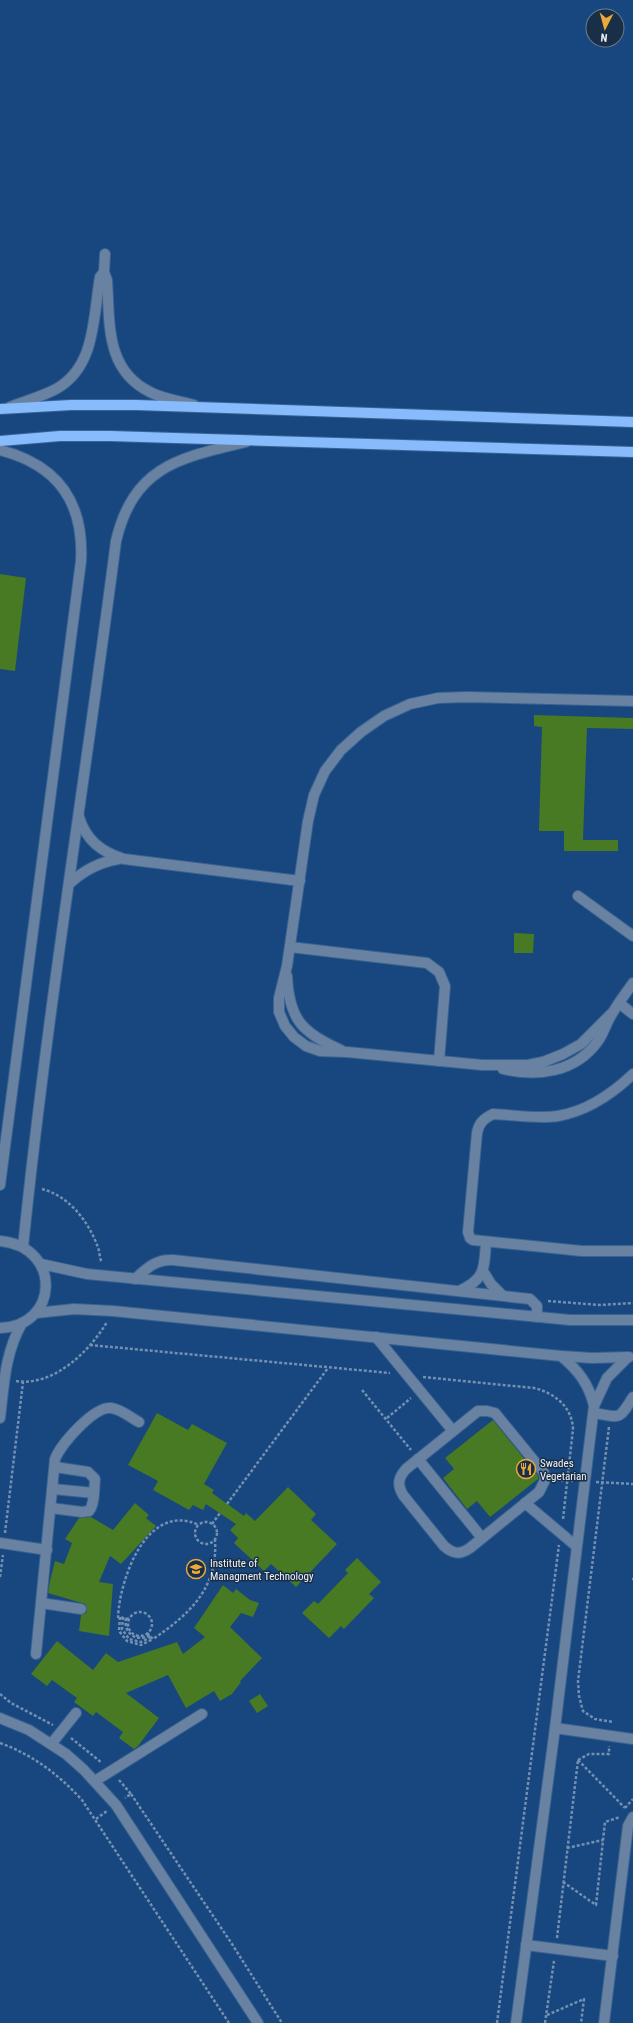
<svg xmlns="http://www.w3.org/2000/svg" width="633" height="2023" font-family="'Roboto Condensed',sans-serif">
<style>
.building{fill:#487923}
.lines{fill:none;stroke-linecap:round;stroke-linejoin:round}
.minor-casing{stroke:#396392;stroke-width:12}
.major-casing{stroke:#396392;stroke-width:12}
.path{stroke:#7390b3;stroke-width:2.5;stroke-dasharray:3 2;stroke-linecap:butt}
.minor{stroke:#6982a2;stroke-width:10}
.major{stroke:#87bbfc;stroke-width:10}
.labels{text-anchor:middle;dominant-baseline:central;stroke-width:3;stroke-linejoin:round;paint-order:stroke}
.poi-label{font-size:11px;fill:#eef3fa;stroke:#192e47;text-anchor:start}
</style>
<rect width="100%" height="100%" fill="#17477e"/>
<!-- building -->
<g class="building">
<path d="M 0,574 L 26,578 L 15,671 L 0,669 Z"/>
<path d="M 534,715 L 633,718 L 633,729 L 587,728 L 583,840 L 618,840 L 618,851 L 564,851 L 564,831 L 539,831 L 542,727 L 534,726 Z"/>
<path d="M 514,933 L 534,934 L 533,953 L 514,953 Z"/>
<path d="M 157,1413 L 188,1430 L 192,1424 L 227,1443 L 204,1484 L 214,1490 L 212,1493 L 244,1516 L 246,1513 L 255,1521 L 288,1487 L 316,1514 L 311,1520 L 337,1544 L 296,1587 L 271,1564 L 264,1571 L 234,1543 L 238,1538 L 230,1530 L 236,1524 L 206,1504 L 203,1510 L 193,1505 L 189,1510 L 153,1490 L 158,1481 L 128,1465 Z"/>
<path d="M 493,1420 L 538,1476 L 538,1479 L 490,1517 L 477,1501 L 467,1509 L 443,1478 L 454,1469 L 445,1458 Z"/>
<path d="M 135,1503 L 149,1515 L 146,1518 L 156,1526 L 121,1564 L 110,1556 L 99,1582 L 113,1584 L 109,1636 L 79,1631 L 81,1615 L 86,1613 L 87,1610 L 85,1604 L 48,1593 L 50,1581 L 55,1561 L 64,1564 L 72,1543 L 65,1539 L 79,1518 L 91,1517 L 113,1530 Z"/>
<path d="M 357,1558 L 381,1582 L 369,1594 L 374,1598 L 344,1629 L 341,1626 L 329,1638 L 302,1613 L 314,1601 L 318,1604 L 348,1573 L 345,1570 Z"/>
<path d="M 223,1585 L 233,1593 L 236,1589 L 250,1600 L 259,1603 L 253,1617 L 241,1613 L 230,1627 L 262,1658 L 240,1681 L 241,1682 L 232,1694 L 220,1701 L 214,1691 L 186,1708 L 168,1675 L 126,1693 L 159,1718 L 138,1746 L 134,1749 L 119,1738 L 123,1732 L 96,1712 L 93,1716 L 74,1702 L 77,1698 L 52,1680 L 47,1686 L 31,1674 L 57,1641 L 93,1670 L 106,1653 L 118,1662 L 177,1642 L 183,1654 L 205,1637 L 194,1628 Z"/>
<path d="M 260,1694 L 268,1706 L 257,1713 L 249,1701 Z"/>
</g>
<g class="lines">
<!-- minor casing -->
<g class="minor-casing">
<g id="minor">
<path d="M 105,254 L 104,272 L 107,280 C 110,323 105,370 150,392 C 163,399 180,401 194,405"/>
<path d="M 10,407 C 25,401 41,397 56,389 C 96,367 93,317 100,277 L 104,272"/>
<path d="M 0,450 C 58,465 84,502 81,561 L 0,1185"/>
<path d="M 79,817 C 86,840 101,852 124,859 L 300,881"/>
<path d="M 69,884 C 84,870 99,862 119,859"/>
<path d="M 578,896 L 633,936"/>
<path d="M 290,947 L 427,963 L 439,972 L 445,986 L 439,1061"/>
<path d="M 287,976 C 289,1019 302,1033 341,1050"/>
<path d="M 619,1003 L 633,1014"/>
<path d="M 611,1014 L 581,1044 L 563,1054 L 543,1062 L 528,1065 L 482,1065 L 347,1052 L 320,1051 L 306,1046 L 294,1037 L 285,1026 L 279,1012 L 279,998 L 287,966 L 308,821 L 314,795 L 325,771 L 341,750 L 361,732 L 384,716 L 410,704 L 438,698 L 466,697 L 633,701"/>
<path d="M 503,1069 C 537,1077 575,1073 598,1041 C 604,1033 606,1023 612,1014 C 618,1003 626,993 633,983"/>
<path d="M 633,1074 C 612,1094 587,1111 558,1116 C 538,1119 514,1115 493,1114 C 483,1119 479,1123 477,1133 L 468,1232 L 470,1238 L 473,1240 L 582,1251 L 633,1251"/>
<path d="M 0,1241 C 63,1247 59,1327 0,1328"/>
<path d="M 23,1247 C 47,1011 86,776 116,541 C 134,466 179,458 246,442"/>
<path d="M 41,1264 L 87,1274 L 570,1320 L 633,1320"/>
<path d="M 483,1271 L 491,1284 L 502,1295"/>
<path d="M 135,1279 C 147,1268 156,1259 173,1260 L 530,1299 L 537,1306 L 537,1317"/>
<path d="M 459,1291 C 486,1279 484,1268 486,1242"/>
<path d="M 36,1313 L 74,1309 L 113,1311 L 561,1356 L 592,1358 L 629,1357"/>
<path d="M 376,1337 L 453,1431"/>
<path d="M 561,1356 C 578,1370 589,1384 594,1406"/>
<path d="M 478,1411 L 487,1411 L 495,1413 L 544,1473 L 545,1480 L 539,1492 L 470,1548 C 460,1555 453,1554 444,1546 L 403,1495 C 397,1485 398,1478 406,1469 Z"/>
<path d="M 594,1413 C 621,1418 619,1420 633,1397"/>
<path d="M 0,1418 C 4,1384 5,1353 22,1323"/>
<path d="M 418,1459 L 482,1538"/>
<path d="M 53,1489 L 94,1493"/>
<path d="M 525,1503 L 576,1546"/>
<path d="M 51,1508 L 82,1512 L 89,1511 C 95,1504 94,1488 95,1479 L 88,1472 L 55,1467"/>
<path d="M 0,1543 L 47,1550"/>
<path d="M 41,1603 L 81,1609"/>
<path d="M 36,1654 L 55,1459 C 61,1444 94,1406 111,1408 C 121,1409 131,1418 139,1422"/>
<path d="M 0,1718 L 29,1730 L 66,1754 L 84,1770 L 116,1805 L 258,2023"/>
<path d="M 555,1728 L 633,1739"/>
<path d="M 52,1743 L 76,1713"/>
<path d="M 95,1781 L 202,1714"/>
<path d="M 526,1945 L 613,1956"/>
<path d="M 516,2023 L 555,1728 L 594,1406 L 607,1378 L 627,1358"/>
<path d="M 604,2023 L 628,1826 L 633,1817"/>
</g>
</g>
<!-- major casing -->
<g class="major-casing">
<g id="major">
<path d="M 0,409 L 71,405 L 136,405 L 633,422"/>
<path d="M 0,441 L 60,436 L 110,436 L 633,452"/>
</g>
</g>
<!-- path -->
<g class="path">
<path d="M 42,1189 C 69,1196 88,1221 97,1245 C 100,1250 99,1259 102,1262"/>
<path d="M 548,1301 L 600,1305 L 633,1303"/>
<path d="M 90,1345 L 390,1373"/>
<path d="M 423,1377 L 534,1388 C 555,1393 572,1407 573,1429 L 563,1519"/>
<path d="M 16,1381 C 53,1387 89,1352 107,1322"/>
<path d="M 362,1390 L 411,1450"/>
<path d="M 387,1418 L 411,1398"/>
<path d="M 609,1427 L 578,1681 L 579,1696 L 583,1711 L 595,1719 L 613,1722"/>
<path d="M 556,1480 L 573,1481"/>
<path d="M 596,1482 L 633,1484"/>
<path d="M 227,1504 L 328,1368"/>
<circle cx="206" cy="1533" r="11"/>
<path d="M 212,1524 L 220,1513"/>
<path d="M 5,1533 L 23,1382"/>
<path d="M 0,1577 L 3,1555"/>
<path d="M 632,1579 L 633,1579"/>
<circle cx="140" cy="1624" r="12"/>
<path d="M 120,1617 L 119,1631 L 127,1641 L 141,1645 L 153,1639"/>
<path d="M 123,1617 L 122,1629 L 129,1639 L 141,1642 L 151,1637"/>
<path d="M 126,1618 C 123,1633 136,1643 150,1635"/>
<path d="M 129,1619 L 118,1617 C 120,1578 147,1501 199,1525"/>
<path d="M 147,1633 L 153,1639 C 190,1614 218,1588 215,1540"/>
<path d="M 0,1694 L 11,1703 L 53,1725"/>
<path d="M 71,1738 L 102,1763"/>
<path d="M 0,1743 C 33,1755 58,1774 82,1800 L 229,2023"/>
<path d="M 578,1760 L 625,1808"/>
<path d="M 578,1760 L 589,1754 L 609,1754 L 609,1746"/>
<path d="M 119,1780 L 131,1794 L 125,1798"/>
<path d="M 131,1794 L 232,1944 L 282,2023"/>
<path d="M 625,1808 L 633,1799"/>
<path d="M 96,1819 L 107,1811"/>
<path d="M 567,1848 L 603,1840"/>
<path d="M 563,1882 L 596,1905 L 605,1822 L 620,1817"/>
<path d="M 557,1938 L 578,1760"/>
<path d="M 547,2015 L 584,1999 L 581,2023"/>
<path d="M 497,2023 L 559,1545"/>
<path d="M 545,2023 L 554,1961"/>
</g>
<!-- minor -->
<use href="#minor" class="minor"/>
<!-- major -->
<use href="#major" class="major"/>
</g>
<!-- icons -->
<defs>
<g id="restaurant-ring" transform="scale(1)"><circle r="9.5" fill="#192e47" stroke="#eda83b" stroke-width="1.5"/><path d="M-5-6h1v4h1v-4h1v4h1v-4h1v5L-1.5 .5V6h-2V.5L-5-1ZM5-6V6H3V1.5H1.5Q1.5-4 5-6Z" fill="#eda83b"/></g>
<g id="university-ring" transform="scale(1)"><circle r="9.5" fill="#192e47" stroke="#eda83b" stroke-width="1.5"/><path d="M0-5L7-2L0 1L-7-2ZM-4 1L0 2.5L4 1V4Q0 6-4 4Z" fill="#eda83b"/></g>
</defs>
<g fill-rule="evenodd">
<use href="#restaurant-ring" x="526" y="1469"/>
<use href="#university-ring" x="196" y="1569"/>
</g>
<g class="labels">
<!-- poi labels -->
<g class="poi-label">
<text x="540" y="1463">Swades<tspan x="540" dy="13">Vegetarian</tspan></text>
<text x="210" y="1563">Institute of<tspan x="210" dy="13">Managment Technology</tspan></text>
</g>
</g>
<!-- north arrow -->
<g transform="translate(605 28) rotate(186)"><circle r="19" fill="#192e47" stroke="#6e7d8f"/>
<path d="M0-3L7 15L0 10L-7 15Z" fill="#eda83b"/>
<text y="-6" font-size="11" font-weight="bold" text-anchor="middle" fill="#eef3fa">N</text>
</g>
</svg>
